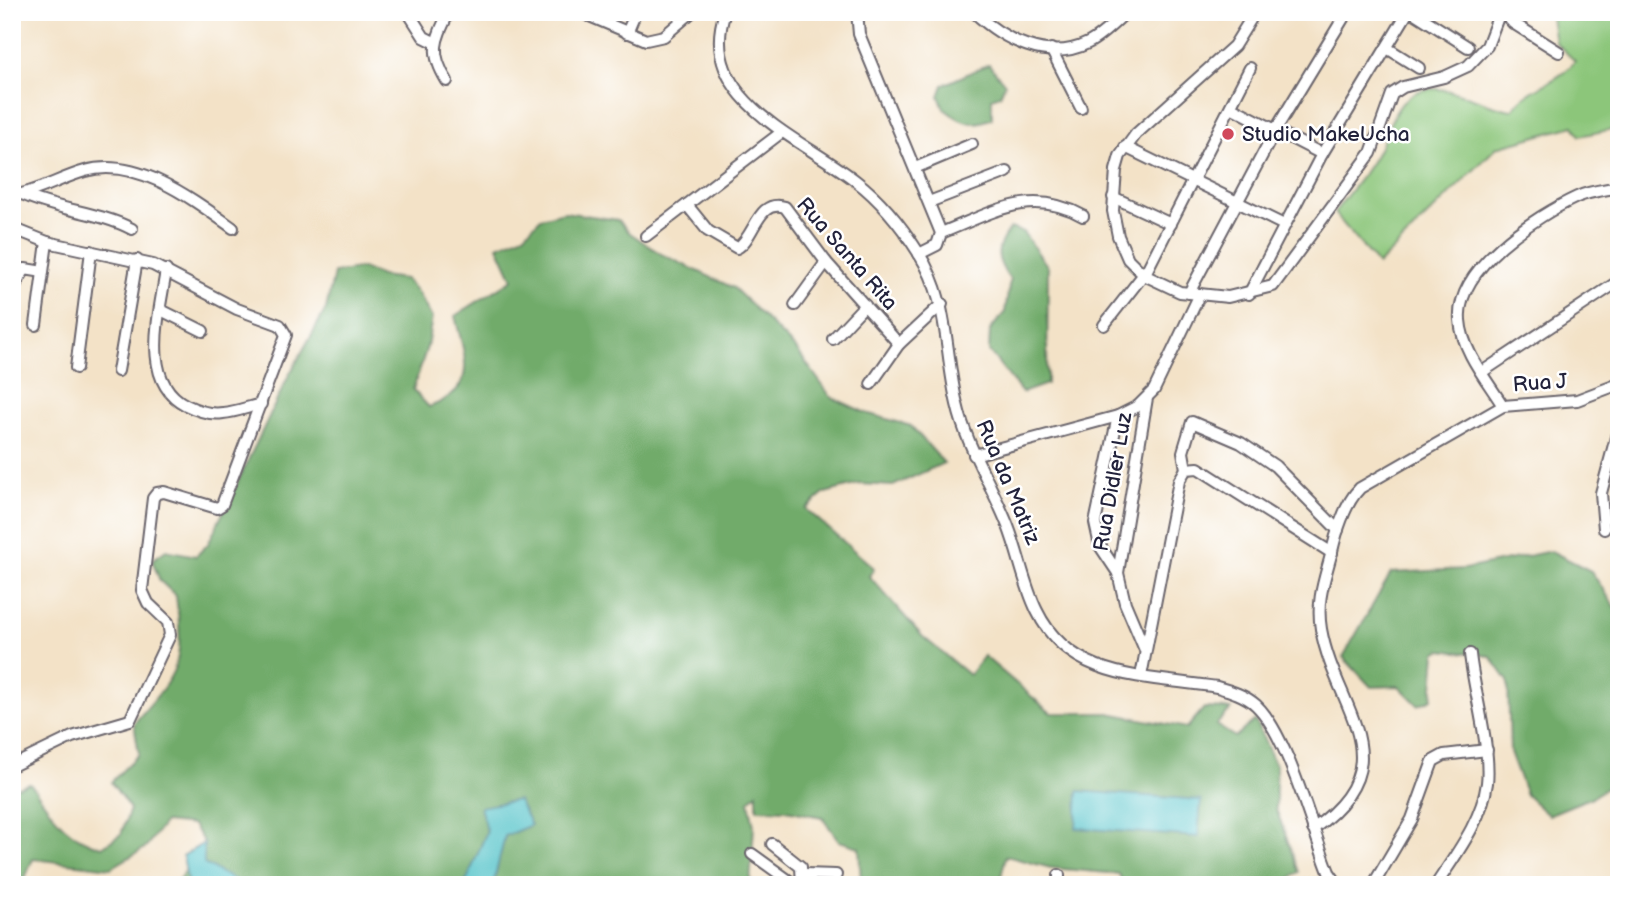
<svg xmlns="http://www.w3.org/2000/svg" width="1631" height="897" font-family="'Balsamiq Sans',sans-serif">
<style>
.green{fill:#8cc67a;stroke:#57745a;stroke-width:2}
.forest{fill:#71ab6a;stroke:#4a6652;stroke-width:2}
.water{fill:#56c4ca;stroke:#3c7382;stroke-width:2}
.lines{fill:none;stroke-linecap:round;stroke-linejoin:round}
.minor-casing{stroke:#6b656c;stroke-width:14}
.minor{stroke:#fff;stroke-width:10}
.poi-dot{fill:#d1495b;stroke:#fff;stroke-width:2.5}
.labels{text-anchor:middle;dominant-baseline:central;stroke-width:5;stroke-linejoin:round;paint-order:stroke}
.poi-label{font-size:21px;fill:#22223b;stroke:#fff;text-anchor:start}
.street-label{font-size:21px;fill:#22223b;stroke:#fff}
</style>
<rect width="100%" height="100%" fill="#fff"/>
<filter id="ink" filterUnits="userSpaceOnUse"><feTurbulence type="fractalNoise" baseFrequency=".0143" numOctaves="2"/><feDisplacementMap in="SourceGraphic" scale="14" xChannelSelector="R" yChannelSelector="G"/><feConvolveMatrix kernelMatrix="1 2 1 2 8 2 1 2 1" color-interpolation-filters="sRGB"/></filter>
<filter id="wash" filterUnits="userSpaceOnUse"><feTurbulence type="fractalNoise" baseFrequency=".00686" numOctaves="4" result="noise"/><feDisplacementMap in="SourceGraphic" scale="28" xChannelSelector="R" yChannelSelector="G"/><feGaussianBlur stdDeviation="1.57" result="paint"/><feColorMatrix in="noise" values="0 0 0 0 0 0 0 0 0 0 0 0 0 0 0 0 0 1.4 0 .05"/><feComposite in="paint" operator="in"/></filter>
<g filter="url(#wash)">
<rect width="100%" height="100%" fill="#f3e2c7"/>
<!-- green -->
<path class="green" d="M 1543,12 L 1619,12 L 1619,128 L 1580,136 L 1574,126 L 1497,147 L 1378,265 L 1334,213 C 1348,193 1367,173 1378,151 C 1390,126 1398,87 1435,89 C 1462,90 1485,106 1512,110 C 1527,87 1558,84 1575,61 L 1555,42 L 1551,17 Z"/>
<!-- forest -->
<g class="forest">
<path d="M 989,64 L 1005,84 L 1000,95 L 992,98 L 992,118 C 972,128 961,122 944,109 L 939,96 L 943,85 Z"/>
<path d="M 564,212 L 618,220 L 630,233 L 661,254 L 734,288 L 796,349 L 831,397 L 866,413 L 911,426 L 944,463 L 893,486 L 859,484 L 825,493 L 806,509 L 874,568 L 869,576 L 922,636 L 969,675 L 984,656 L 1051,713 L 1109,713 L 1187,728 L 1204,708 L 1231,709 L 1216,725 L 1235,737 L 1255,720 L 1276,766 L 1276,809 L 1299,872 L 1282,885 L 1123,885 L 1119,874 L 1051,868 L 1006,856 L 999,885 L 866,885 L 861,883 L 859,847 L 839,841 L 822,817 L 786,810 L 757,809 L 757,793 L 749,801 L 754,826 L 750,885 L 175,885 L 186,869 L 183,856 L 204,843 L 193,825 L 165,822 L 145,848 L 111,868 L 33,859 L 22,885 L 12,885 L 12,789 L 30,783 C 53,814 63,836 102,847 L 121,834 L 130,809 L 111,782 L 139,754 L 134,723 C 179,672 185,665 176,596 L 160,581 L 152,560 L 166,550 L 196,556 L 208,544 L 288,377 L 326,309 L 334,273 L 362,268 L 381,276 L 405,279 L 416,290 L 432,318 L 427,347 L 413,390 L 429,407 C 480,388 465,358 455,316 L 513,279 L 498,246 L 524,235 L 541,218 Z"/>
<path d="M 1010,228 L 1023,232 L 1048,267 L 1047,384 L 1022,393 L 989,351 L 990,330 L 1005,312 L 1010,280 C 995,259 994,249 1010,228 Z"/>
<path d="M 1551,551 L 1591,571 L 1619,613 L 1619,780 L 1592,797 L 1548,815 L 1526,795 L 1510,752 L 1508,681 L 1490,656 L 1441,650 L 1436,653 L 1432,699 L 1418,705 L 1399,686 L 1371,687 L 1343,657 L 1391,573 L 1465,569 Z"/>
</g>
<!-- water -->
<g class="water">
<path d="M 1078,791 L 1201,800 L 1198,837 L 1076,828 Z"/>
<path d="M 518,800 L 531,825 L 505,836 L 493,885 L 461,885 L 466,882 L 487,831 L 480,807 Z"/>
<path d="M 204,843 L 204,864 L 244,885 L 188,885 L 183,856 Z"/>
</g>
</g>
<g filter="url(#ink)">
<g class="lines">
<!-- minor casing -->
<g class="minor-casing">
<g id="minor">
<path d="M 408,12 L 424,37 L 436,43"/>
<path d="M 580,12 L 646,40 L 664,36 L 692,12"/>
<path d="M 725,12 C 695,100 802,138 856,181 C 882,201 901,225 918,252 C 950,302 944,350 957,404 C 967,448 992,485 1008,526 C 1019,554 1024,585 1037,611 C 1071,682 1150,676 1217,687 C 1231,691 1245,695 1256,705 C 1288,735 1312,830 1329,872 L 1338,885"/>
<path d="M 857,12 L 859,34 L 941,233 L 937,245 L 919,254"/>
<path d="M 974,12 C 1003,40 1048,63 1088,43 C 1102,36 1114,23 1126,12"/>
<path d="M 1255,12 L 1234,46 L 1136,134 L 1120,156 L 1116,170 L 1113,211 L 1118,236 L 1128,259 L 1144,275 L 1180,292 L 1228,297 L 1273,286 L 1371,153 L 1392,94 L 1403,87 L 1444,77 L 1468,66 L 1487,46 L 1500,12"/>
<path d="M 1413,12 L 1468,47"/>
<path d="M 1503,12 L 1513,23 L 1559,52"/>
<path d="M 627,33 L 636,12"/>
<path d="M 1387,48 L 1419,68"/>
<path d="M 1051,49 L 1081,108"/>
<path d="M 447,81 C 429,52 435,41 449,12"/>
<path d="M 1231,107 L 1322,154"/>
<path d="M 1125,147 L 1284,225"/>
<path d="M 915,168 L 972,144"/>
<path d="M 22,194 C 58,211 97,211 132,229"/>
<path d="M 12,196 C 38,192 60,178 85,171 C 137,156 194,200 233,228"/>
<path d="M 1113,197 L 1171,224"/>
<path d="M 929,202 L 1007,172"/>
<path d="M 687,205 L 708,231 L 737,248 C 755,238 757,198 785,207 L 826,262 L 899,344"/>
<path d="M 12,228 L 47,242 L 153,265 L 237,309 L 280,325 L 286,335 L 222,505 L 217,508 L 164,492 L 157,493 L 153,498 L 142,590 L 148,603 L 168,622 L 170,635 L 130,720 L 72,737 L 12,766"/>
<path d="M 941,233 C 992,213 1030,187 1083,216"/>
<path d="M 646,236 L 782,132"/>
<path d="M 166,270 C 160,313 139,381 186,405 C 198,411 210,415 223,413 C 236,412 248,407 261,404"/>
<path d="M 12,290 L 25,269 L 43,272"/>
<path d="M 1189,293 L 1276,129 L 1347,12"/>
<path d="M 1249,294 L 1322,154 L 1408,12"/>
<path d="M 795,305 L 826,262"/>
<path d="M 161,310 L 203,331"/>
<path d="M 36,325 L 47,242"/>
<path d="M 1104,325 L 1147,270 L 1250,68"/>
<path d="M 833,339 L 865,305"/>
<path d="M 76,368 L 91,251"/>
<path d="M 118,371 L 137,260"/>
<path d="M 1482,372 L 1619,281"/>
<path d="M 871,384 L 899,344 L 942,304"/>
<path d="M 1503,406 L 1577,400 L 1619,384"/>
<path d="M 974,455 L 1118,416 L 1138,406 L 1154,390 L 1200,294"/>
<path d="M 1186,469 L 1183,452 L 1192,422 L 1241,443 L 1275,466 L 1338,530"/>
<path d="M 1186,469 L 1198,468 L 1332,553"/>
<path d="M 1604,529 L 1601,493 L 1619,426"/>
<path d="M 1118,573 L 1100,546 L 1095,523 L 1118,416"/>
<path d="M 1145,650 L 1125,603 L 1118,573 L 1147,398"/>
<path d="M 1141,676 L 1179,481 L 1186,469"/>
<path d="M 1313,829 C 1408,762 1335,709 1321,629 C 1316,599 1325,579 1332,551 C 1337,530 1345,503 1360,488 L 1503,406 C 1487,380 1462,351 1460,320 C 1456,268 1536,216 1577,197 C 1590,191 1605,190 1619,187"/>
<path d="M 772,844 L 801,867 L 802,885"/>
<path d="M 752,854 L 795,885"/>
<path d="M 804,874 L 836,875"/>
<path d="M 1059,885 L 1059,875"/>
<path d="M 1373,885 L 1412,819 L 1433,761 L 1444,755 L 1487,750"/>
<path d="M 1436,885 C 1456,854 1482,821 1487,783 C 1491,748 1474,692 1470,654"/>
</g>
</g>
<!-- minor -->
<use href="#minor" class="minor"/>
</g>
</g>
<!-- markers -->
<circle class="poi-dot" cx="1228" cy="134" r="7"/>
<g class="labels">
<!-- poi labels -->
<g class="poi-label">
<text x="1242" y="134">Studio MakeUcha</text>
</g>
<!-- street labels -->
<g class="street-label">
<text transform="translate(847 254) rotate(49)">Rua Santa Rita</text>
<text transform="translate(1540 383) rotate(-4)">Rua J</text>
<text transform="translate(1008 482) rotate(67)">Rua da Matriz</text>
<text transform="translate(1113 482) rotate(-80)">Rua Didler Luz</text>
</g>
</g>
<!-- margin -->
<rect width="1631" height="897" fill="none" stroke="#fff" stroke-width="42"/>
</svg>
